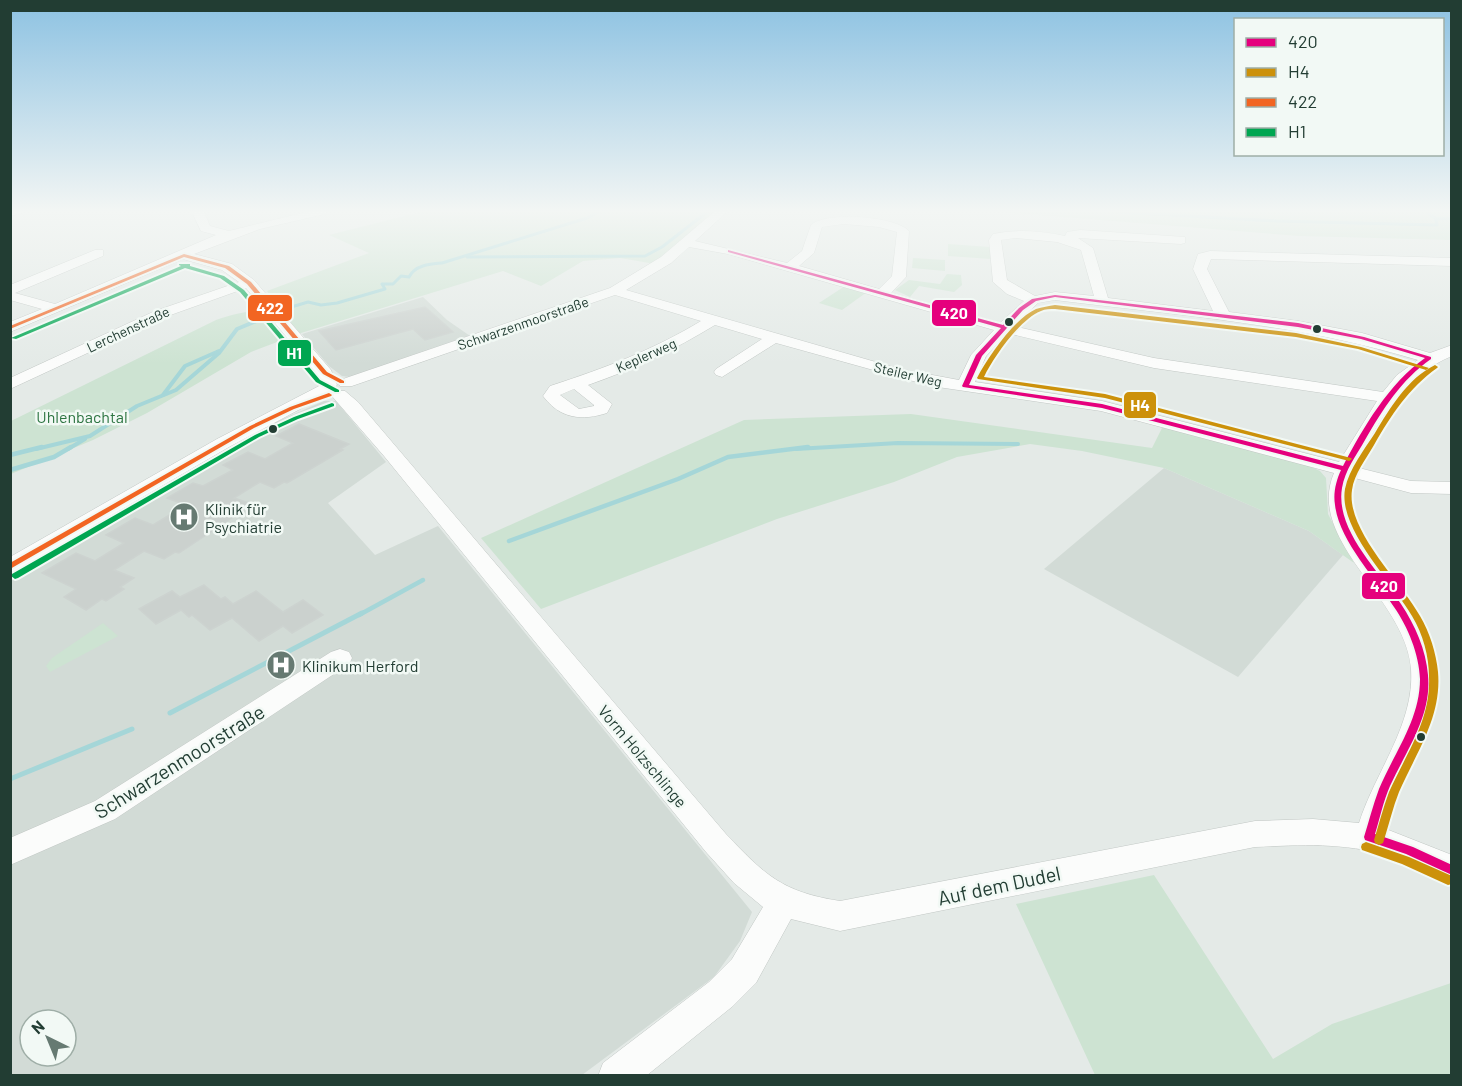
<svg xmlns="http://www.w3.org/2000/svg" width="1462" height="1086" font-family="Barlow,sans-serif">
<style>
.built{fill:#d2dbd6;fill-rule:evenodd}
.green{fill:#cde3d2}
.lines{fill:none;stroke-linecap:round;stroke-linejoin:round}
.stream-far3{stroke:#a5d6d8;stroke-width:3}
.stream-far2{stroke:#a5d6d8;stroke-width:4}
.stream-far1{stroke:#a5d6d8;stroke-width:4.5}
.stream{stroke:#a5d6d8;stroke-width:5}
.building{fill:#cbd1ce;stroke:#cdd3d0;stroke-width:1.5}
.minor-casing{stroke:#c1c7c4;stroke-width:1}
.minor{fill:#fbfcfb;fill-rule:evenodd}
.bus-1-casing{stroke:#f2f9f5;stroke-width:4}
.bus-2-casing{stroke:#f2f9f5;stroke-width:4}
.bus-3-casing{stroke:#f2f9f5;stroke-width:4}
.bus-4-casing{stroke:#f2f9f5;stroke-width:4}
.bus-1{fill:#e5007d;fill-rule:evenodd}
.bus-2{fill:#cc910a;fill-rule:evenodd}
.bus-3{fill:#f26522;fill-rule:evenodd}
.bus-4{fill:#00a651;fill-rule:evenodd}
.bus-dot{fill:#223d33;stroke:#f2f9f5;stroke-width:2}
.labels{text-anchor:middle;dominant-baseline:central;stroke-width:5;stroke-linejoin:round;paint-order:stroke}
.far-street-label{font-size:14px;fill:#223d33;stroke:#f2f9f5}
.park-label{font-size:16px;fill:#2c7441;stroke:#f2f9f5}
.poi-label{font-size:16px;fill:#223d33;stroke:#f2f9f5;text-anchor:start}
.street-label{font-size:16px;fill:#223d33;stroke:#f2f9f5}
.near-street-label{font-size:20px;fill:#223d33;stroke:#f2f9f5}
.line-badge{stroke:#f2f9f5;stroke-width:2}
.badge-label{font-size:16px;text-anchor:middle;font-weight:bold;fill:#fff}
</style>
<rect width="100%" height="100%" fill="#e4eae7"/>
<!-- built -->
<g class="built">
<path d="M 423,297 L 447,320 L 473,338 L 358,378 L 342,376 L 329,366 L 302,334 Z"/>
<path d="M 324,401 L 336,401 L 386,462 L 328,503 L 375,555 L 438,526 L 752,912 L 740,941 L 714,977 L 582,1075 L 11,1075 L 10,578 L 258,430 ZM 30,1020 L 66,1020 L 66,1056 L 30,1056 Z"/>
<path d="M 1164,468 L 1309,531 L 1343,555 L 1238,677 L 1044,569 Z"/>
</g>
<!-- green -->
<g class="green">
<path d="M 420,212 L 715,212 L 678,248 L 655,264 L 620,258 L 583,261 L 541,286 L 503,271 L 301,333 L 251,352 L 147,413 L 93,440 L 11,474 L 11,421 L 216,320 C 237,312 256,311 278,305 L 267,291 L 369,253 L 329,235 Z"/>
<path d="M 999,212 L 1451,212 L 1451,240 L 1299,236 Z"/>
<path d="M 948,244 L 990,247 L 991,259 L 948,256 Z"/>
<path d="M 913,258 L 945,260 L 945,271 L 912,268 Z"/>
<path d="M 947,274 L 961,275 L 962,285 L 954,292 L 919,286 L 910,297 L 895,290 L 909,280 L 940,284 Z"/>
<path d="M 845,286 L 867,292 L 842,310 L 819,303 Z"/>
<path d="M 911,414 L 1152,448 L 1163,426 L 1305,464 L 1320,471 L 1326,478 L 1328,514 L 1354,563 L 1309,531 L 1164,468 L 1082,451 L 1030,444 L 957,457 L 894,482 L 777,519 L 541,609 L 481,538 L 744,420 Z"/>
<path d="M 103,623 L 118,636 L 50,672 L 46,666 L 52,658 Z"/>
<path d="M 1154,875 L 1273,1059 L 1332,1024 L 1451,983 L 1451,1075 L 1095,1075 L 1016,904 Z"/>
</g>
<g class="lines">
<!-- stream-far3 -->
<g class="stream-far3">
<path d="M 1118,212 L 1277,221 L 1437,225 L 1436,219 L 1452,218"/>
<path d="M 1427,212 L 1436,219"/>
<path d="M 467,257 L 645,256 L 662,247 L 707,212"/>
<path d="M 288,308 L 308,302 L 321,305 L 337,303 L 385,289 L 382,284 L 393,284 L 401,276 L 409,277 C 415,265 430,264 442,263 L 587,218 L 598,212"/>
</g>
<!-- stream-far2 -->
<g class="stream-far2">
<path d="M 163,395 L 185,366 L 219,351"/>
<path d="M 36,449 L 90,436 L 137,406 L 176,390 L 219,353 L 237,329 L 266,317"/>
<path d="M 68,449 L 85,439"/>
<path d="M 796,449 L 898,443 L 1018,444"/>
</g>
<!-- stream-far1 -->
<g class="stream-far1">
<path d="M 10,455 L 42,447"/>
<path d="M 10,470 L 54,457 L 71,447"/>
<path d="M 509,541 L 678,479 L 728,457 L 808,447"/>
<path d="M 359,615 L 423,580"/>
</g>
<!-- stream -->
<g class="stream">
<path d="M 170,713 L 362,613"/>
<path d="M 10,779 L 132,729"/>
</g>
</g>
<!-- building -->
<g class="building">
<path d="M 425,307 L 453,332 L 425,340 L 413,329 L 336,350 L 319,331 Z"/>
<path d="M 299,424 L 349,444 L 340,449 L 343,450 L 287,483 L 284,482 L 274,488 L 260,482 L 234,498 L 249,503 L 239,510 L 242,511 L 179,553 L 175,552 L 164,559 L 144,551 L 114,570 L 134,578 L 120,587 L 124,589 L 106,601 L 102,599 L 86,610 L 64,597 L 76,589 L 42,573 L 76,553 L 95,561 L 124,543 L 106,535 L 135,518 L 153,525 L 186,505 L 167,498 L 193,483 L 203,486 L 233,470 L 223,465 L 248,452 L 265,459 L 293,443 L 276,436 Z"/>
<path d="M 204,585 L 221,599 L 225,597 L 233,604 L 256,591 L 283,612 L 303,600 L 323,615 L 292,633 L 283,626 L 259,641 L 232,618 L 210,630 L 192,615 L 189,617 L 181,610 L 156,624 L 139,609 L 172,591 L 180,597 Z"/>
</g>
<g class="lines">
<!-- minor casing -->
<g class="minor-casing">
<g id="minor">
<path d="M 10,212 L 26,212 L 10,216 Z"/>
<path d="M 192,212 L 204,212 L 210,226 L 229,231 L 306,212 L 327,212 L 325,214 L 260,229 L 194,254 L 232,264 L 254,280 L 331,370 L 337,385 L 330,393 L 229,447 L 10,574 L 10,557 L 217,439 L 321,385 L 317,374 L 246,288 L 165,317 L 10,389 L 10,378 L 155,311 L 239,282 L 222,270 L 183,259 L 10,332 L 10,322 L 42,309 L 10,300 L 10,285 L 95,250 L 103,250 L 103,256 L 15,293 L 55,304 L 216,235 L 201,231 Z"/>
<path d="M 714,212 L 727,212 L 695,241 L 787,263 L 802,251 L 811,225 C 826,211 895,216 909,231 L 906,277 L 891,293 L 1000,323 L 1024,301 L 1007,294 L 993,282 L 989,240 L 993,234 C 1016,229 1041,231 1065,236 L 1067,232 L 1080,230 L 1185,237 L 1185,243 L 1181,244 L 1078,238 L 1093,248 L 1108,298 L 1213,311 L 1193,269 L 1198,254 L 1210,251 L 1452,258 L 1452,266 L 1211,259 L 1207,269 L 1229,312 L 1298,321 L 1362,333 L 1430,353 L 1452,345 L 1452,356 C 1404,375 1377,422 1355,467 L 1411,481 L 1452,482 L 1452,494 L 1411,493 L 1351,477 C 1331,543 1431,598 1436,673 C 1439,716 1414,751 1398,790 C 1393,802 1390,816 1386,829 L 1452,855 L 1452,884 C 1430,875 1410,863 1388,856 C 1345,842 1300,845 1255,847 L 840,931 L 791,919 L 756,983 L 733,1006 L 646,1076 L 598,1076 L 603,1063 L 709,982 L 732,959 L 763,907 L 734,883 L 706,852 L 384,456 L 331,395 L 333,391 L 345,391 L 358,402 L 726,834 C 765,875 782,892 840,901 L 1255,821 L 1313,819 L 1359,823 C 1375,772 1415,724 1411,669 C 1406,598 1305,541 1334,473 L 1101,411 L 931,386 L 776,343 L 722,377 L 716,375 L 714,372 L 716,369 L 762,339 L 715,325 C 674,350 634,369 588,385 L 612,404 L 607,413 C 582,421 560,419 543,396 L 550,386 C 605,368 651,351 701,321 L 615,295 L 352,386 L 340,386 L 338,383 L 340,380 L 610,288 L 661,257 ZM 844,224 L 879,227 L 897,232 L 892,276 L 879,289 L 799,266 L 814,253 L 822,227 ZM 1016,238 L 1057,242 L 1081,250 L 1094,296 L 1055,292 L 1035,296 L 1007,280 L 1001,240 ZM 689,247 L 728,254 L 994,330 L 971,355 L 959,380 L 900,369 L 626,290 L 671,263 ZM 1055,300 C 1177,315 1300,324 1418,360 L 1397,375 L 1383,392 L 1154,358 L 1013,326 L 1038,303 ZM 1007,333 L 1154,368 L 1377,401 L 1339,462 L 1102,401 L 975,382 L 986,356 ZM 574,389 L 594,405 L 594,406 L 579,409 L 560,395 Z"/>
<path d="M 340,649 L 349,652 L 352,658 L 349,664 L 115,819 L 10,865 L 10,838 L 95,801 L 331,652 Z"/>
</g>
</g>
<!-- minor -->
<use href="#minor" class="minor"/>
<!-- bus-1 casing -->
<g class="bus-1-casing">
<path id="bus-1" d="M 728,250 L 1003,325 L 1019,308 L 1032,299 L 1055,295 L 1298,323 L 1364,337 L 1431,357 L 1431,359 C 1401,380 1383,409 1365,440 C 1356,456 1345,470 1342,488 C 1335,530 1379,571 1401,604 C 1415,625 1426,650 1428,675 C 1432,716 1406,751 1390,786 C 1383,802 1380,818 1375,834 L 1413,847 L 1452,865 L 1452,875 L 1406,854 L 1365,840 L 1364,837 C 1369,821 1373,805 1379,789 C 1394,753 1420,720 1420,679 C 1419,654 1408,627 1394,607 C 1375,578 1339,540 1335,505 C 1333,493 1336,481 1341,470 L 1102,408 L 963,387 L 962,386 L 976,355 L 1001,328 L 728,252 ZM 1055,297 L 1298,327 L 1361,339 L 1425,358 C 1389,383 1363,428 1343,466 L 1102,404 L 969,385 L 982,356 L 1023,310 L 1036,301 Z"/>
</g>
<!-- bus-2 casing -->
<g class="bus-2-casing">
<g id="bus-2">
<path d="M 1055,305 L 1296,333 L 1361,347 L 1429,368 L 1426,370 L 1358,349 L 1296,337 L 1055,309 C 1050,309 1045,309 1041,311 C 1020,319 993,358 984,377 L 1105,394 L 1351,458 L 1352,459 L 1349,461 L 1105,398 L 978,379 L 977,378 C 988,357 1014,319 1036,309 C 1042,307 1049,306 1055,305 Z"/>
<path d="M 1435,365 L 1438,367 L 1437,368 C 1409,388 1391,415 1374,445 C 1366,459 1354,474 1352,490 C 1346,530 1401,582 1420,616 C 1430,633 1436,653 1438,672 C 1442,717 1416,753 1399,792 C 1393,807 1389,824 1384,840 L 1383,843 L 1379,845 L 1375,843 L 1374,840 C 1379,824 1383,808 1389,792 C 1406,754 1431,720 1429,677 C 1429,656 1423,634 1412,616 C 1393,583 1338,529 1345,489 C 1349,469 1364,450 1375,433 C 1390,408 1408,378 1435,365 Z"/>
<path d="M 1366,842 L 1409,857 L 1452,876 L 1452,884 L 1448,885 L 1402,864 L 1362,850 L 1361,847 L 1362,844 Z"/>
</g>
</g>
<!-- bus-3 casing -->
<g class="bus-3-casing">
<g id="bus-3">
<path d="M 184,254 L 229,266 L 251,282 L 327,372 L 344,381 L 344,383 L 340,383 L 323,374 L 247,284 L 225,268 L 184,257 L 10,329 L 10,326 Z"/>
<path d="M 329,393 L 332,395 L 331,396 L 294,409 L 254,428 L 10,569 L 10,563 L 250,426 L 290,407 Z"/>
</g>
</g>
<!-- bus-4 casing -->
<g class="bus-4-casing">
<g id="bus-4">
<path d="M 179,264 L 190,264 L 190,266 L 224,276 L 244,290 L 320,380 L 339,390 L 339,392 L 335,392 L 316,382 L 240,292 L 220,278 L 185,268 L 16,339 L 11,338 L 181,266 L 179,265 Z"/>
<path d="M 332,403 L 334,404 L 334,406 L 298,419 L 259,437 L 18,578 L 15,579 L 11,576 L 12,574 L 255,435 L 294,417 Z"/>
</g>
</g>
<!-- bus-1 -->
<use href="#bus-1" class="bus-1"/>
<!-- bus-2 -->
<use href="#bus-2" class="bus-2"/>
<!-- bus-3 -->
<use href="#bus-3" class="bus-3"/>
<!-- bus-4 -->
<use href="#bus-4" class="bus-4"/>
</g>
<!-- sky -->
<linearGradient id="sky" x2="0" y2="1"><stop stop-color="#8dc2e2"/><stop offset="0.58" stop-color="#f3f6f4"/><stop offset="1" stop-color="#f3f6f4" stop-opacity="0"/></linearGradient>
<rect width="1462" height="364" fill="url(#sky)"/>
<!-- icons -->
<defs>
<g id="hospital-disc" transform="scale(1.5)"><circle r="9.5" fill="#667a72" stroke="#f2f9f5"/><path d="M-5-5h3v3.5h4V-5h3V5h-3V1.5h-4V5h-3Z" fill="#fff"/></g>
</defs>
<g fill-rule="evenodd">
<use href="#hospital-disc" x="184" y="517"/>
<use href="#hospital-disc" x="281" y="665"/>
</g>
<!-- markers -->
<g class="bus-dot">
<circle cx="1009" cy="322" r="5"/>
<circle cx="1317" cy="329" r="5"/>
<circle cx="273" cy="429" r="5"/>
<circle cx="1421" cy="737" r="5"/>
</g>
<g class="labels">
<!-- far-street labels -->
<g class="far-street-label">
<text transform="translate(523 323) rotate(-19)">Schwarzenmoorstraße</text>
<text transform="translate(128 329) rotate(-25)">Lerchenstraße</text>
<text transform="translate(646 355) rotate(-24)">Keplerweg</text>
<text transform="translate(908 374) rotate(13)">Steiler Weg</text>
</g>
<!-- park labels -->
<g class="park-label">
<text x="82" y="416">Uhlenbachtal</text>
</g>
<!-- poi labels -->
<g class="poi-label">
<text x="205" y="508">Klinik für<tspan x="205" dy="18">Psychiatrie</tspan></text>
<text x="302" y="665">Klinikum Herford</text>
</g>
<!-- street labels -->
<g class="street-label">
<text transform="translate(643 756) rotate(50)">Vorm Holzschlinge</text>
</g>
<!-- near-street labels -->
<g class="near-street-label">
<text transform="translate(179 761) rotate(-32)">Schwarzenmoorstraße</text>
<text transform="translate(999 885) rotate(-12)">Auf dem Dudel</text>
</g>
</g>
<g class="line-badge">
<rect x="247" y="294" width="46" height="28" rx="6" fill="#f26522"/>
<rect x="931" y="299" width="46" height="28" rx="6" fill="#e5007d"/>
<rect x="277" y="339" width="35" height="28" rx="6" fill="#00a651"/>
<rect x="1123" y="391" width="34" height="28" rx="6" fill="#cc910a"/>
<rect x="1361" y="572" width="45" height="28" rx="6" fill="#e5007d"/>
</g>
<g class="badge-label">
<text x="270" y="314">422</text>
<text x="954" y="319">420</text>
<text x="294" y="359">H1</text>
<text x="1140" y="411">H4</text>
<text x="1384" y="592">420</text>
</g>
<!-- border -->
<rect width="1462" height="1086" fill="none" stroke="#223d33" stroke-width="24"/>
<!-- legend -->
<rect x="1234" y="18" width="210" height="138" fill="#f2f9f5" stroke="#9faea7" stroke-width="1.5"/>
<rect x="1246" y="38" width="30" height="9" fill="#e5007d" stroke="#9faea7" stroke-width="1.5"/>
<text x="1288" y="48" font-size="18" fill="#223d33">420</text>
<rect x="1246" y="68" width="30" height="9" fill="#cc910a" stroke="#9faea7" stroke-width="1.5"/>
<text x="1288" y="78" font-size="18" fill="#223d33">H4</text>
<rect x="1246" y="98" width="30" height="9" fill="#f26522" stroke="#9faea7" stroke-width="1.5"/>
<text x="1288" y="108" font-size="18" fill="#223d33">422</text>
<rect x="1246" y="128" width="30" height="9" fill="#00a651" stroke="#9faea7" stroke-width="1.5"/>
<text x="1288" y="138" font-size="18" fill="#223d33">H1</text>
<!-- north arrow -->
<g transform="translate(48 1038) rotate(317)"><circle r="28" fill="#f2f9f5" stroke="#9faea7" stroke-width="1.5"/>
<path d="M0-4.5L10 22L0 15L-10 22Z" fill="#667a72"/>
<text y="-9" font-size="16" font-weight="bold" text-anchor="middle" fill="#223d33">N</text>
</g>
</svg>
